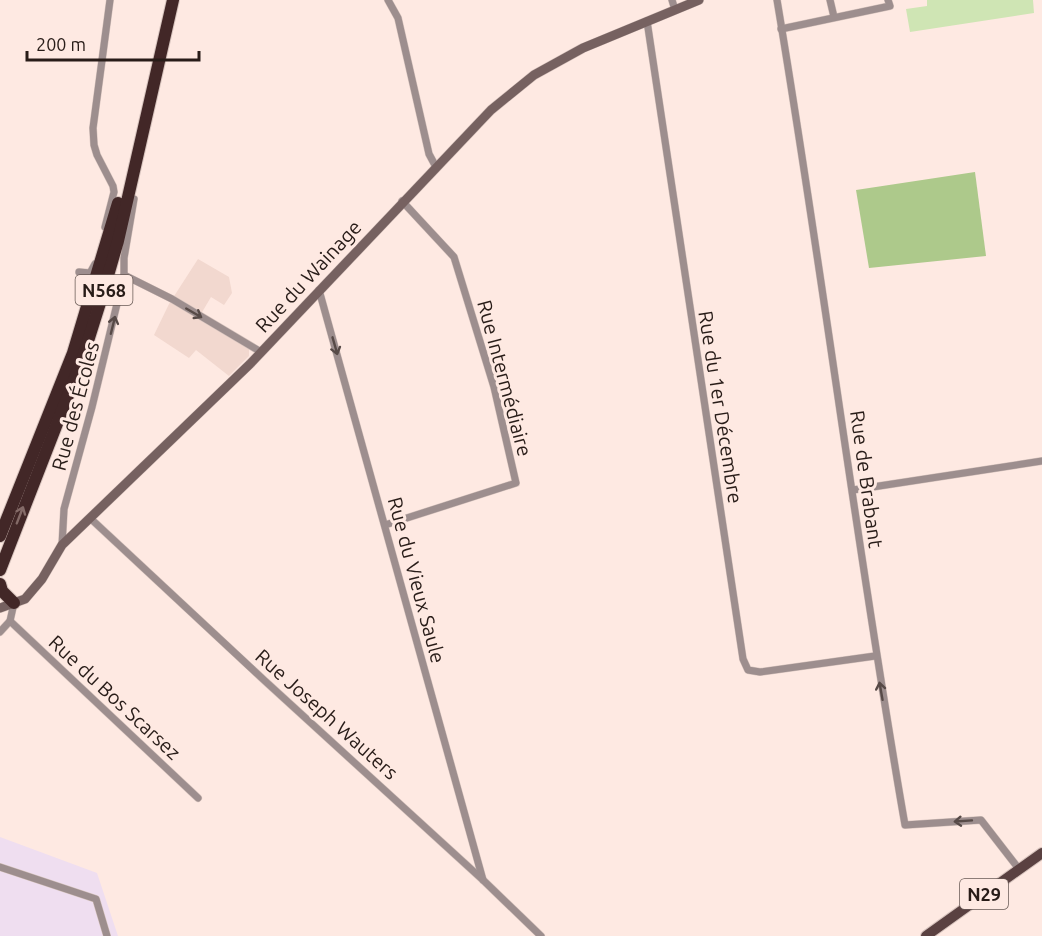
<svg xmlns="http://www.w3.org/2000/svg" width="1042" height="936" font-family="Ubuntu,sans-serif">
<style>
.industrial{fill:#efdef0}
.built{fill:#f2d8cf}
.green{fill:#cfe5b4}
.forest{fill:#adc98b}
.lines{fill:none;stroke-linecap:round;stroke-linejoin:round}
.street-casing{stroke:#d7c4be;stroke-width:8}
.secondary-casing{stroke:#d7c4be;stroke-width:10}
.primary-casing{stroke:#d7c4be;stroke-width:12}
.highway-casing{stroke:#d7c4be;stroke-width:14}
.street{stroke:#9d8e8e;stroke-width:7}
.secondary{stroke:#766160;stroke-width:9}
.primary{stroke:#5a4141;stroke-width:10}
.highway{stroke:#422727;stroke-width:12}
.oneway{stroke:#574a47}
.oneway2{stroke:#846b68}
.labels{text-anchor:middle;dominant-baseline:central;stroke-width:6;stroke-linejoin:round;paint-order:stroke}
.shield{fill:#fee9e2;stroke:#685a55;stroke-width:1.5}
.shield-label{font-size:18px;font-weight:bold;fill:#281c18}
.street-label{font-size:20px;fill:#281c18;stroke:#fee9e2}
</style>
<rect width="100%" height="100%" fill="#fee9e2"/>
<!-- industrial -->
<path class="industrial" d="M 0,837 L 97,873 L 118,936 L 0,936 Z"/>
<!-- built -->
<path class="built" d="M 198,259 L 229,277 L 232,293 L 224,305 L 211,297 L 198,319 L 249,347 L 249,356 L 229,376 L 196,350 L 189,358 L 154,335 L 169,304 Z"/>
<!-- green -->
<path class="green" d="M 927,0 L 1033,0 L 1034,13 L 910,32 L 906,9 L 927,6 Z"/>
<!-- forest -->
<path class="forest" d="M 975,172 L 986,256 L 869,268 L 856,190 Z"/>
<g class="lines">
<!-- street casing -->
<g class="street-casing">
<g id="street">
<path d="M 388,0 L 398,18 L 429,154 L 436,167"/>
<path d="M 672,0 L 675,10"/>
<path d="M 777,0 C 823,274 857,551 905,825 L 981,820 L 1019,869"/>
<path d="M 830,0 L 834,17"/>
<path d="M 647,21 L 743,659 L 748,670 L 760,672 L 875,656"/>
<path d="M 781,29 L 890,6 L 888,0"/>
<path d="M 105,227 L 114,192 L 113,186 L 97,155 L 94,145 L 93,128 L 110,0"/>
<path d="M 79,272 L 90,273 L 95,264"/>
<path d="M 124,275 L 172,299 L 261,352"/>
<path d="M 319,290 L 483,880"/>
<path d="M 853,490 L 1042,461"/>
<path d="M 90,518 L 265,681 L 483,880 L 541,936"/>
<path d="M 385,525 L 516,483 L 494,387 L 454,257 L 402,201"/>
<path d="M 62,545 L 64,509 L 92,407 L 124,275 L 124,258 L 134,199"/>
<path d="M 10,621 L 198,798"/>
<path d="M 0,632 L 10,621 L 14,603"/>
<path d="M 0,867 L 96,899 L 107,936"/>
</g>
</g>
<!-- secondary casing -->
<g class="secondary-casing">
<path id="secondary" d="M 0,608 L 25,599 L 42,579 L 62,545 L 250,364 L 491,110 L 534,75 L 583,48 L 699,0"/>
</g>
<!-- primary casing -->
<g class="primary-casing">
<path id="primary" d="M 926,936 L 1042,853"/>
</g>
<!-- highway casing -->
<g class="highway-casing">
<g id="highway">
<path d="M 0,536 L 73,353 L 118,203"/>
<path d="M 0,570 L 83,357 L 100,303 L 118,241 L 173,0"/>
<path d="M 0,584 L 2,591 L 14,603"/>
</g>
</g>
<!-- street -->
<use href="#street" class="street"/>
<!-- secondary -->
<use href="#secondary" class="secondary"/>
<!-- primary -->
<use href="#primary" class="primary"/>
<!-- highway -->
<use href="#highway" class="highway"/>
</g>
<!-- one-way arrows -->
<defs><path id="oneway-shaft" d="M-6 0H5M1.5-3L5.5 0L1.5 3" fill="none" stroke-width="1.6" stroke-linecap="round" stroke-linejoin="round" transform="scale(1.5)"/></defs>
<g class="oneway">
<use href="#oneway-shaft" transform="translate(194 313) rotate(30)"/>
<use href="#oneway-shaft" transform="translate(113 325) rotate(-76)"/>
<use href="#oneway-shaft" transform="translate(335 346) rotate(74)"/>
<use href="#oneway-shaft" transform="translate(881 691) rotate(-100)"/>
<use href="#oneway-shaft" transform="translate(963 821) rotate(176)"/>
</g>
<use class="oneway2" href="#oneway-shaft" transform="translate(20 515) rotate(-69)"/>
<g class="labels">
<!-- shield labels -->
<g class="shield">
<rect x="75.5" y="275" width="57" height="30" rx="4.5"/>
<rect x="960" y="879" width="48" height="30" rx="4.5"/>
</g>
<g class="shield-label">
<text x="104" y="290">N568</text>
<text x="984" y="894">N29</text>
</g>
<!-- street labels -->
<g class="street-label">
<text transform="translate(308 276) rotate(-47)">Rue du Wainage</text>
<text transform="translate(505 378) rotate(75)">Rue Intermédiaire</text>
<text transform="translate(75 406) rotate(-75)">Rue des Écoles</text>
<text transform="translate(721 407) rotate(81)">Rue du 1er Décembre</text>
<text transform="translate(867 479) rotate(82)">Rue de Brabant</text>
<text transform="translate(417 580) rotate(75)">Rue du Vieux Saule</text>
<text transform="translate(115 697) rotate(43)">Rue du Bos Scarsez</text>
<text transform="translate(327 714) rotate(42)">Rue Joseph Wauters</text>
</g>
</g>
<!-- scale -->
<path d="M27 51v9h172v-9" fill="none" stroke="#281c18" stroke-width="3"/>
<text x="36" y="51" font-size="18" fill="#281c18" stroke="#fee9e2" stroke-width="4.5" paint-order="stroke">200 m</text>
</svg>
